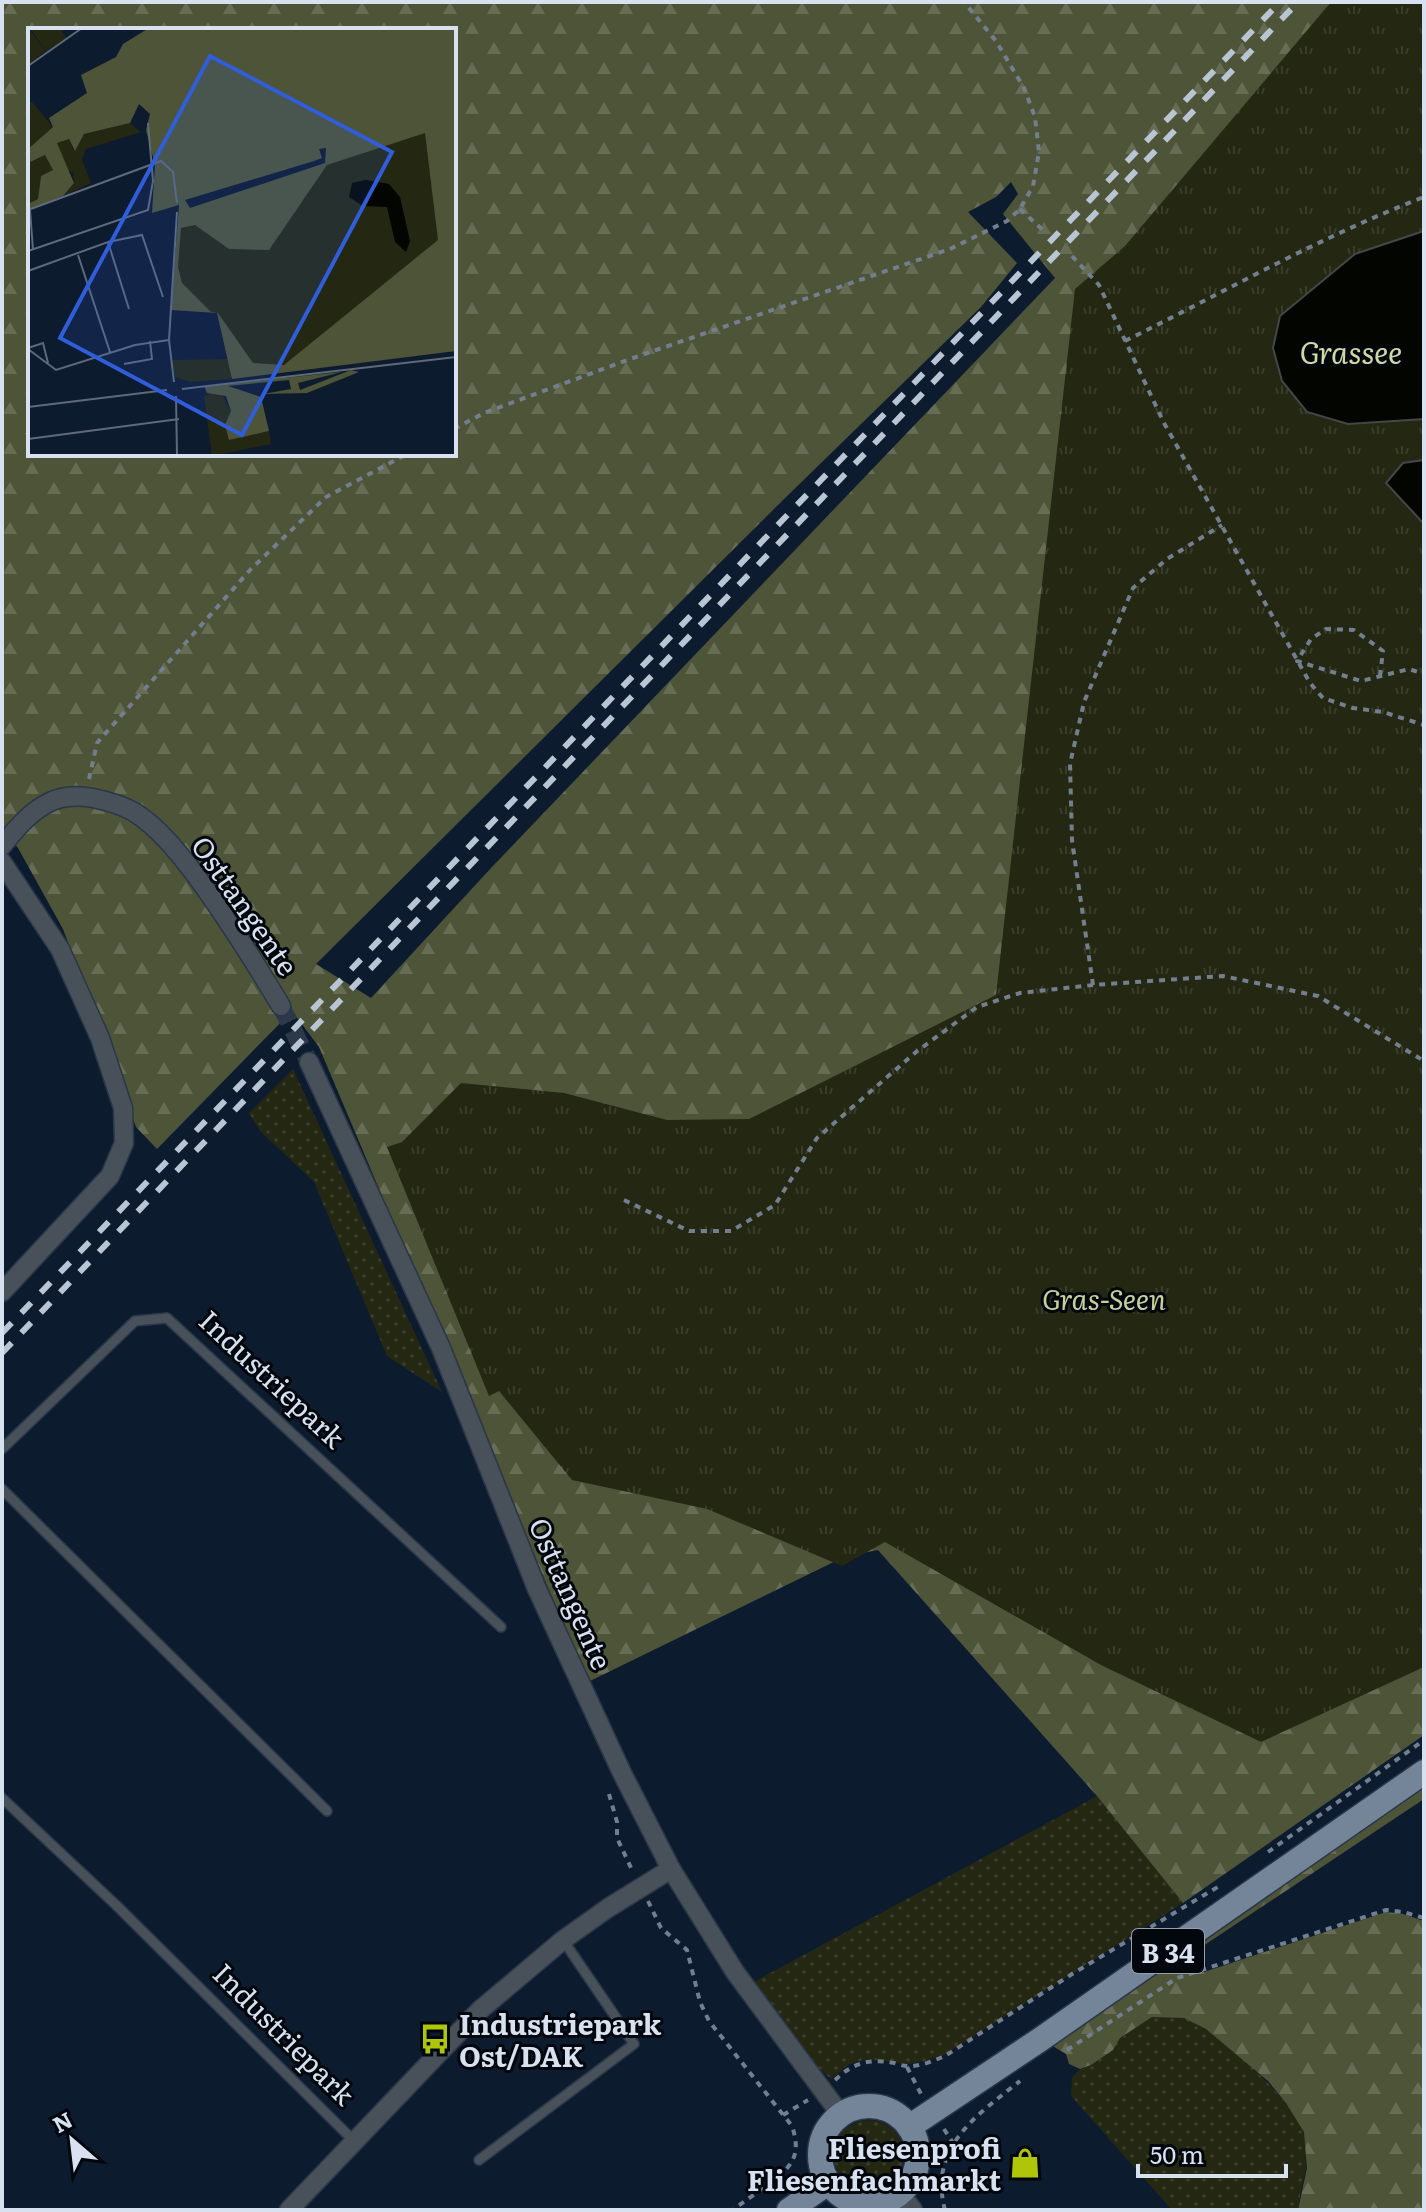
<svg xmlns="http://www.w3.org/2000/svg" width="1426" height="2212" font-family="Literata,serif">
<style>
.grass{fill:url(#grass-dots)}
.forest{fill:url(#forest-firs);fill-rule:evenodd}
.park{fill:url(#park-tufts)}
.water{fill:#030500;stroke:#434748;stroke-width:2}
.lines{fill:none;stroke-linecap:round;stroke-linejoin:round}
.street-tunnel{stroke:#2b394b;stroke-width:18;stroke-dasharray:18 9;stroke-linecap:butt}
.lane-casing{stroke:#293749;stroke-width:12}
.street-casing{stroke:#293749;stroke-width:21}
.primary-casing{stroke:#293749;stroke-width:27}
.path{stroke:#737f8f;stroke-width:4;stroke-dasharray:6 6;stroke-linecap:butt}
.lane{stroke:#48505a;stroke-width:9}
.street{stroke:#48505a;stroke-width:18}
.primary{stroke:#758599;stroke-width:24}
.rail{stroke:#bac5d3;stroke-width:6;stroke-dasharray:14 14;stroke-linecap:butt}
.labels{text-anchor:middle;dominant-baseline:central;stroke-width:6;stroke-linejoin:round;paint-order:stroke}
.shield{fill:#02060d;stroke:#979fab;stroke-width:2}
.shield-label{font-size:26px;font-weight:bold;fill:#d7e1ef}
.street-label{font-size:28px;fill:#d7e1ef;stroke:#02060d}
.park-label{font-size:28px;font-style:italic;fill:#c5d19a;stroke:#02060d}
.poi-label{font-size:28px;font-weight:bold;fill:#d7e1ef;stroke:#02060d;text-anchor:start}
.water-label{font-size:30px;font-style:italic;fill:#cedaa3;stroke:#02060d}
.inset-road{fill:none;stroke:#5e6a7b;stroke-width:2}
.view{fill:#305dda;fill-opacity:0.15;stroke:#305dda;stroke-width:4}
.inset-edge{fill:none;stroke:#d7e1ef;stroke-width:4}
</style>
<defs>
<pattern id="grass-dots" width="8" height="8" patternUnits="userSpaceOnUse" patternTransform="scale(2)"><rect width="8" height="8" fill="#242812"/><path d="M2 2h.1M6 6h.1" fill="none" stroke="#393d29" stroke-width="1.8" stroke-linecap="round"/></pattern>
<pattern id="forest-firs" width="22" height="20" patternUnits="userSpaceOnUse" patternTransform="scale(2)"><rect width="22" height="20" fill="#4e5438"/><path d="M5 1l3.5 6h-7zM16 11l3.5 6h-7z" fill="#676c55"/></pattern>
<pattern id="park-tufts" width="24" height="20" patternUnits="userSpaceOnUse" patternTransform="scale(2)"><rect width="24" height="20" fill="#242812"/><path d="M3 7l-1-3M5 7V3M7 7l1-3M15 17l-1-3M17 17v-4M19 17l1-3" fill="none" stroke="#393d29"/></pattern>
</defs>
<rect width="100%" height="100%" fill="#0d1b2e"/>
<!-- grass -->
<g class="grass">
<path d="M 293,1069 L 442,1392 L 387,1356 L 314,1182 L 260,1131 L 249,1113 Z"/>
<path d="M 1097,1796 L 1183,1903 L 944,2055 L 929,2060 L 908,2064 L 867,2059 L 850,2064 L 831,2079 L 799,2050 L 750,1984 Z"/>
<path d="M 1152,2017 C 1162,2017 1173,2016 1183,2018 C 1214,2025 1292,2101 1304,2131 C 1314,2157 1300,2185 1298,2210 L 1172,2210 L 1071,2096 L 1072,2078 L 1080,2069 L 1091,2065 L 1113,2050 L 1120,2038 Z"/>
<circle cx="869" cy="2155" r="35"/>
</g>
<!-- forest -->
<g class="forest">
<path d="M 2,2 L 1424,2 L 1424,1735 L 1183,1903 L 1097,1796 L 878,1550 L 846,1556 L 588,1682 L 319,1047 L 292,1011 L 157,1149 L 136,1127 L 63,929 L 18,848 L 2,830 ZM 30,30 L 454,30 L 454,454 L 30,454 ZM 1011,182 L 1018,194 L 1003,214 L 1055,278 L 492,867 L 371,998 L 316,964 L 780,503 L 981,307 L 1017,263 L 968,212 L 996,197 Z"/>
<path d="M 1424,1772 L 1424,1799 L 1182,1960 L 1198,1974 L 1386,1912 L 1403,1914 L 1424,1921 L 1424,2210 L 1298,2210 L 1307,2168 L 1304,2132 L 1286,2103 L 1268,2081 L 1206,2029 L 1184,2018 L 1152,2017 L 1120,2038 L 1113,2050 L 1091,2065 L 1080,2069 L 1069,2064 L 1066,2054 L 1041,2039 Z"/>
</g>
<!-- park -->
<path class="park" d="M 1331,2 L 1424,2 L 1424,1667 L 1261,1742 L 1101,1665 L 885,1542 L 842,1566 L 707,1509 L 572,1480 L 499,1391 L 489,1396 L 387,1147 L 402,1142 L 461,1083 L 564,1093 L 667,1120 L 749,1119 L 996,995 L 1075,289 L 1125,246 Z"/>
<!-- water -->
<g class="water">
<path d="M 1424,231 L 1424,419 L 1348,424 L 1307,412 L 1282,381 L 1273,348 L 1280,316 L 1355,254 Z"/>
<path d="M 1424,460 L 1424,524 L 1386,483 L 1403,463 Z"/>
</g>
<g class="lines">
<!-- street-tunnel -->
<path class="street-tunnel" d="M 281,1006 L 309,1062"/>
<!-- lane casing -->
<g class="lane-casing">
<g id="lane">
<path d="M 2,1449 L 135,1321 L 167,1318 L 501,1627"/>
<path d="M 2,1489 L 327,1811"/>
<path d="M 2,1798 L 116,1905 L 354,2141"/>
<path d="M 479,2160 L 634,2044 L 563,1940"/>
</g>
</g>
<!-- street casing -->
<g class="street-casing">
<g id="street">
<path d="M 2,846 C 15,830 28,814 46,804 C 60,796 77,795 93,798 C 107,801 122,805 134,812 C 158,827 177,851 194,873 C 226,916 254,961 281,1006"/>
<path d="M 2,862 L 60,949 L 100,1038 L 123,1108 L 124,1143 L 110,1176 L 2,1292"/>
<path d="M 309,1062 L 441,1348 L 537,1589 L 622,1773 L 671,1869 L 735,1972 L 841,2115"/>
<path d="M 900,2193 L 913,2210"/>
<path d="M 289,2210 L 480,2010 L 563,1940 L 608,1908 L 671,1869"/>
</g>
</g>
<!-- primary casing -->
<g class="primary-casing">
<g id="primary">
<circle cx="869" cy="2155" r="49"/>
<path d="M 909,2127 L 1041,2039 L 1424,1772"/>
<path d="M 789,2210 L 828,2183"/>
</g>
</g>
<!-- path -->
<g class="path">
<path d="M 1020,209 L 1046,233"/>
<path d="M 1072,256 L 1099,285 L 1164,423 L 1310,683 L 1323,698 L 1353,708 L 1383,712 L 1424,725"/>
<path d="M 1125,341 C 1224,292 1320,237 1424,197"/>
<path d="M 454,429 L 484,413 L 630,359 L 950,249 L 1007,221 L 1020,209 L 1033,186 L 1039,152 L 1035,117 L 1024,88 L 996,41 L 964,2"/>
<path d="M 1380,676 L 1383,651 L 1354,630 L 1326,629 L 1311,639 L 1297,661 L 1361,681 L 1409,669 L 1424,674"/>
<path d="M 89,779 L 97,743 L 250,570 L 326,497 L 407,454"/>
<path d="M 1093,985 L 1072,840 L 1070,764 L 1084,702 L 1133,588 L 1167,559 L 1222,525"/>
<path d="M 624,1200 L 689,1231 L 731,1231 L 775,1205 L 817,1138 L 916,1052 L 977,1007 L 1020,993 L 1093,985 L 1223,976 L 1318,996 L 1424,1061"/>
<path d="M 609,1794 L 617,1822 L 617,1838 L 633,1872"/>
<path d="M 1268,1852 L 1424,1740"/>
<path d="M 648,1901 L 661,1928 L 687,1950 L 700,2002 L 709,2021 L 792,2126 C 803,2159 789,2169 764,2187 C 754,2195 743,2202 733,2210"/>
<path d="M 1067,2050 L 1177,1978 L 1386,1910 L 1403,1912 L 1424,1918"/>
<path d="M 907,2067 L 921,2094"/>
<path d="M 835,2080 C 853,2063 869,2058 894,2063 C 898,2064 903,2066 907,2066 C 919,2067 933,2061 945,2056 L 1072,1974 L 1221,1885"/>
<path d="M 783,2115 L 808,2100"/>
<path d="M 944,2129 L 953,2143"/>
<path d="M 945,2210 C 928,2147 977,2115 1020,2081"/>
</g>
<!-- lane -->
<use href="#lane" class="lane"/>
<!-- street -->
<use href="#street" class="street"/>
<!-- primary -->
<use href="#primary" class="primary"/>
<!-- rail -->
<g class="rail">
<path d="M 2,1333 L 1280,2"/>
<path d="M 2,1353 L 1298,2"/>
</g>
</g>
<!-- icons -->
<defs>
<g id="bus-bare" transform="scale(2.4)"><path d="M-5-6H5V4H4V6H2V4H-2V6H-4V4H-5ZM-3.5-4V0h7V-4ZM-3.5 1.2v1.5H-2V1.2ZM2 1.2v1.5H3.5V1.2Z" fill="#aec50a" stroke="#02060d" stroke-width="2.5" paint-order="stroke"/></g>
<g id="shop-bare" transform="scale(2.4)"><path d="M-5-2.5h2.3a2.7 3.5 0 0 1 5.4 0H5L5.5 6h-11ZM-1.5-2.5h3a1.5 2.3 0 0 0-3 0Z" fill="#aec50a" stroke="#02060d" stroke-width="2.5" paint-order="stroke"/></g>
</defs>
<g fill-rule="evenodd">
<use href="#bus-bare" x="435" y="2039"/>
<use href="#shop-bare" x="1025" y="2163"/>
</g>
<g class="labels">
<!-- shield labels -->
<rect class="shield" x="1132" y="1929" width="72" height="44" rx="6"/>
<g class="shield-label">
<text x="1168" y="1951">B 34</text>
</g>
<!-- street labels -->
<g class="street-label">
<text transform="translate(246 905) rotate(55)">Osttangente</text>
<text transform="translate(273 1378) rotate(43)">Industriepark</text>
<text transform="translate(572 1593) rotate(66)">Osttangente</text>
<text transform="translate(285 2033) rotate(45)">Industriepark</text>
</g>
<!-- park labels -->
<g class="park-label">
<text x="1104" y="1298">Gras-Seen</text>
</g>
<!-- poi labels -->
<g class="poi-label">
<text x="459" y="2023">Industriepark<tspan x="459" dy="32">Ost/DAK</tspan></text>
<text x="1001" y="2147" text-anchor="end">Fliesenprofi<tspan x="1001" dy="32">Fliesenfachmarkt</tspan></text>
</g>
<!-- water labels -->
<g class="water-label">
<text x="1351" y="351">Grassee</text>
</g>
</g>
<!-- overview -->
<g transform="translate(28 28)">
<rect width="428" height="428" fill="#0d1b2e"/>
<path d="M 0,0 L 18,23 L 0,37 ZM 4,74 L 25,99 L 0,121 L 0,75 ZM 102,95 L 113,104 L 58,121 L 54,132 L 63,155 L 35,168 L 46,155 L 45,145 L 38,141 L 29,115 L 41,111 L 45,122 L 56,106 ZM 18,127 L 25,142 L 13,148 L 10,171 L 0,176 L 0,135 ZM 200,331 L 204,351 L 163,354 L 147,349 L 143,332 ZM 192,363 L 203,383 L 201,412 L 241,403 L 243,416 L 184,428 L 176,368 Z" fill="#242812"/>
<path d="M 121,0 L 428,0 L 428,323 L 204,351 L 189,285 L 143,282 L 151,177 L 124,185 L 127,137 L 118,102 L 122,86 L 111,76 L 102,95 L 56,106 L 47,123 L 41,111 L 29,115 L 46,155 L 35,168 L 0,182 L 0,176 L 10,171 L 13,148 L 25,142 L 17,127 L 0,135 L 0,121 L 25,99 L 21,90 L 59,65 L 53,47 L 88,29 L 95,16 ZM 298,120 L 297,135 L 162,180 L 157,172 L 286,133 L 294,130 L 291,121 ZM 323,342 L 331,344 L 279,365 L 235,366 L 263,361 L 261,352 L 200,358 L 233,369 L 241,403 L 201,412 L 197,397 L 203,383 L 198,368 L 179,365 L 176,358 L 314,344 L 270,355 L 272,362 Z" fill="#4e5438" fill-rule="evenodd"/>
<path d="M 397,105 L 410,212 L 256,337 L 225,335 L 190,285 L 183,284 L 154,255 L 150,239 L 153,200 L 167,197 L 201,221 L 241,222 L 299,137 Z" fill="#242812"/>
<path d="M 2,0 L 38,0 L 34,4 L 39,11 L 18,23 Z" fill="#242812"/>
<path d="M 338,152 L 361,156 L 372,169 L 382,213 L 378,224 L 367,214 L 359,179 L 335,178 L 321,169 L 324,155 Z" fill="#030500"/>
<path class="inset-road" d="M 0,38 L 54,0M 0,182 L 133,133 L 145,144 L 149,175M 2,182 L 5,222M 80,214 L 114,207 L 135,269M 0,223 L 120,182 L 125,153 L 120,95M 50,227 L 82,324M 0,243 L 80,214 L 101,281M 0,320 L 15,315 L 20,335M 0,321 L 28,342 L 107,317 L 141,312M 96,336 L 124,331 L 122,313M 146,354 L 141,312 L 149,184M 154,361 L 428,329M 148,368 L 149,428M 0,379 L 139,362M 0,411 L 151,391"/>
<path class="view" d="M 182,28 L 364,124 L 214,407 L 32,310 Z"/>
<rect width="428" height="428" class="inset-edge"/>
</g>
<!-- border -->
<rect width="1426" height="2212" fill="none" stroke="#d7e1ef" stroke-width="8"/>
<!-- north arrow -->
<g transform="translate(72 2140) rotate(332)" stroke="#02060d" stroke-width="6" paint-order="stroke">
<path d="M0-6L14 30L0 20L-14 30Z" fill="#d7e1ef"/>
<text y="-12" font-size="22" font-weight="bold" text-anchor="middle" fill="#d7e1ef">N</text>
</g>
<!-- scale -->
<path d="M1138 2164v12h148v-12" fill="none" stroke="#d7e1ef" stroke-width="4"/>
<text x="1150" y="2164" font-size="24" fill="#d7e1ef" stroke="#02060d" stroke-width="6" paint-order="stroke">50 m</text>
</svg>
